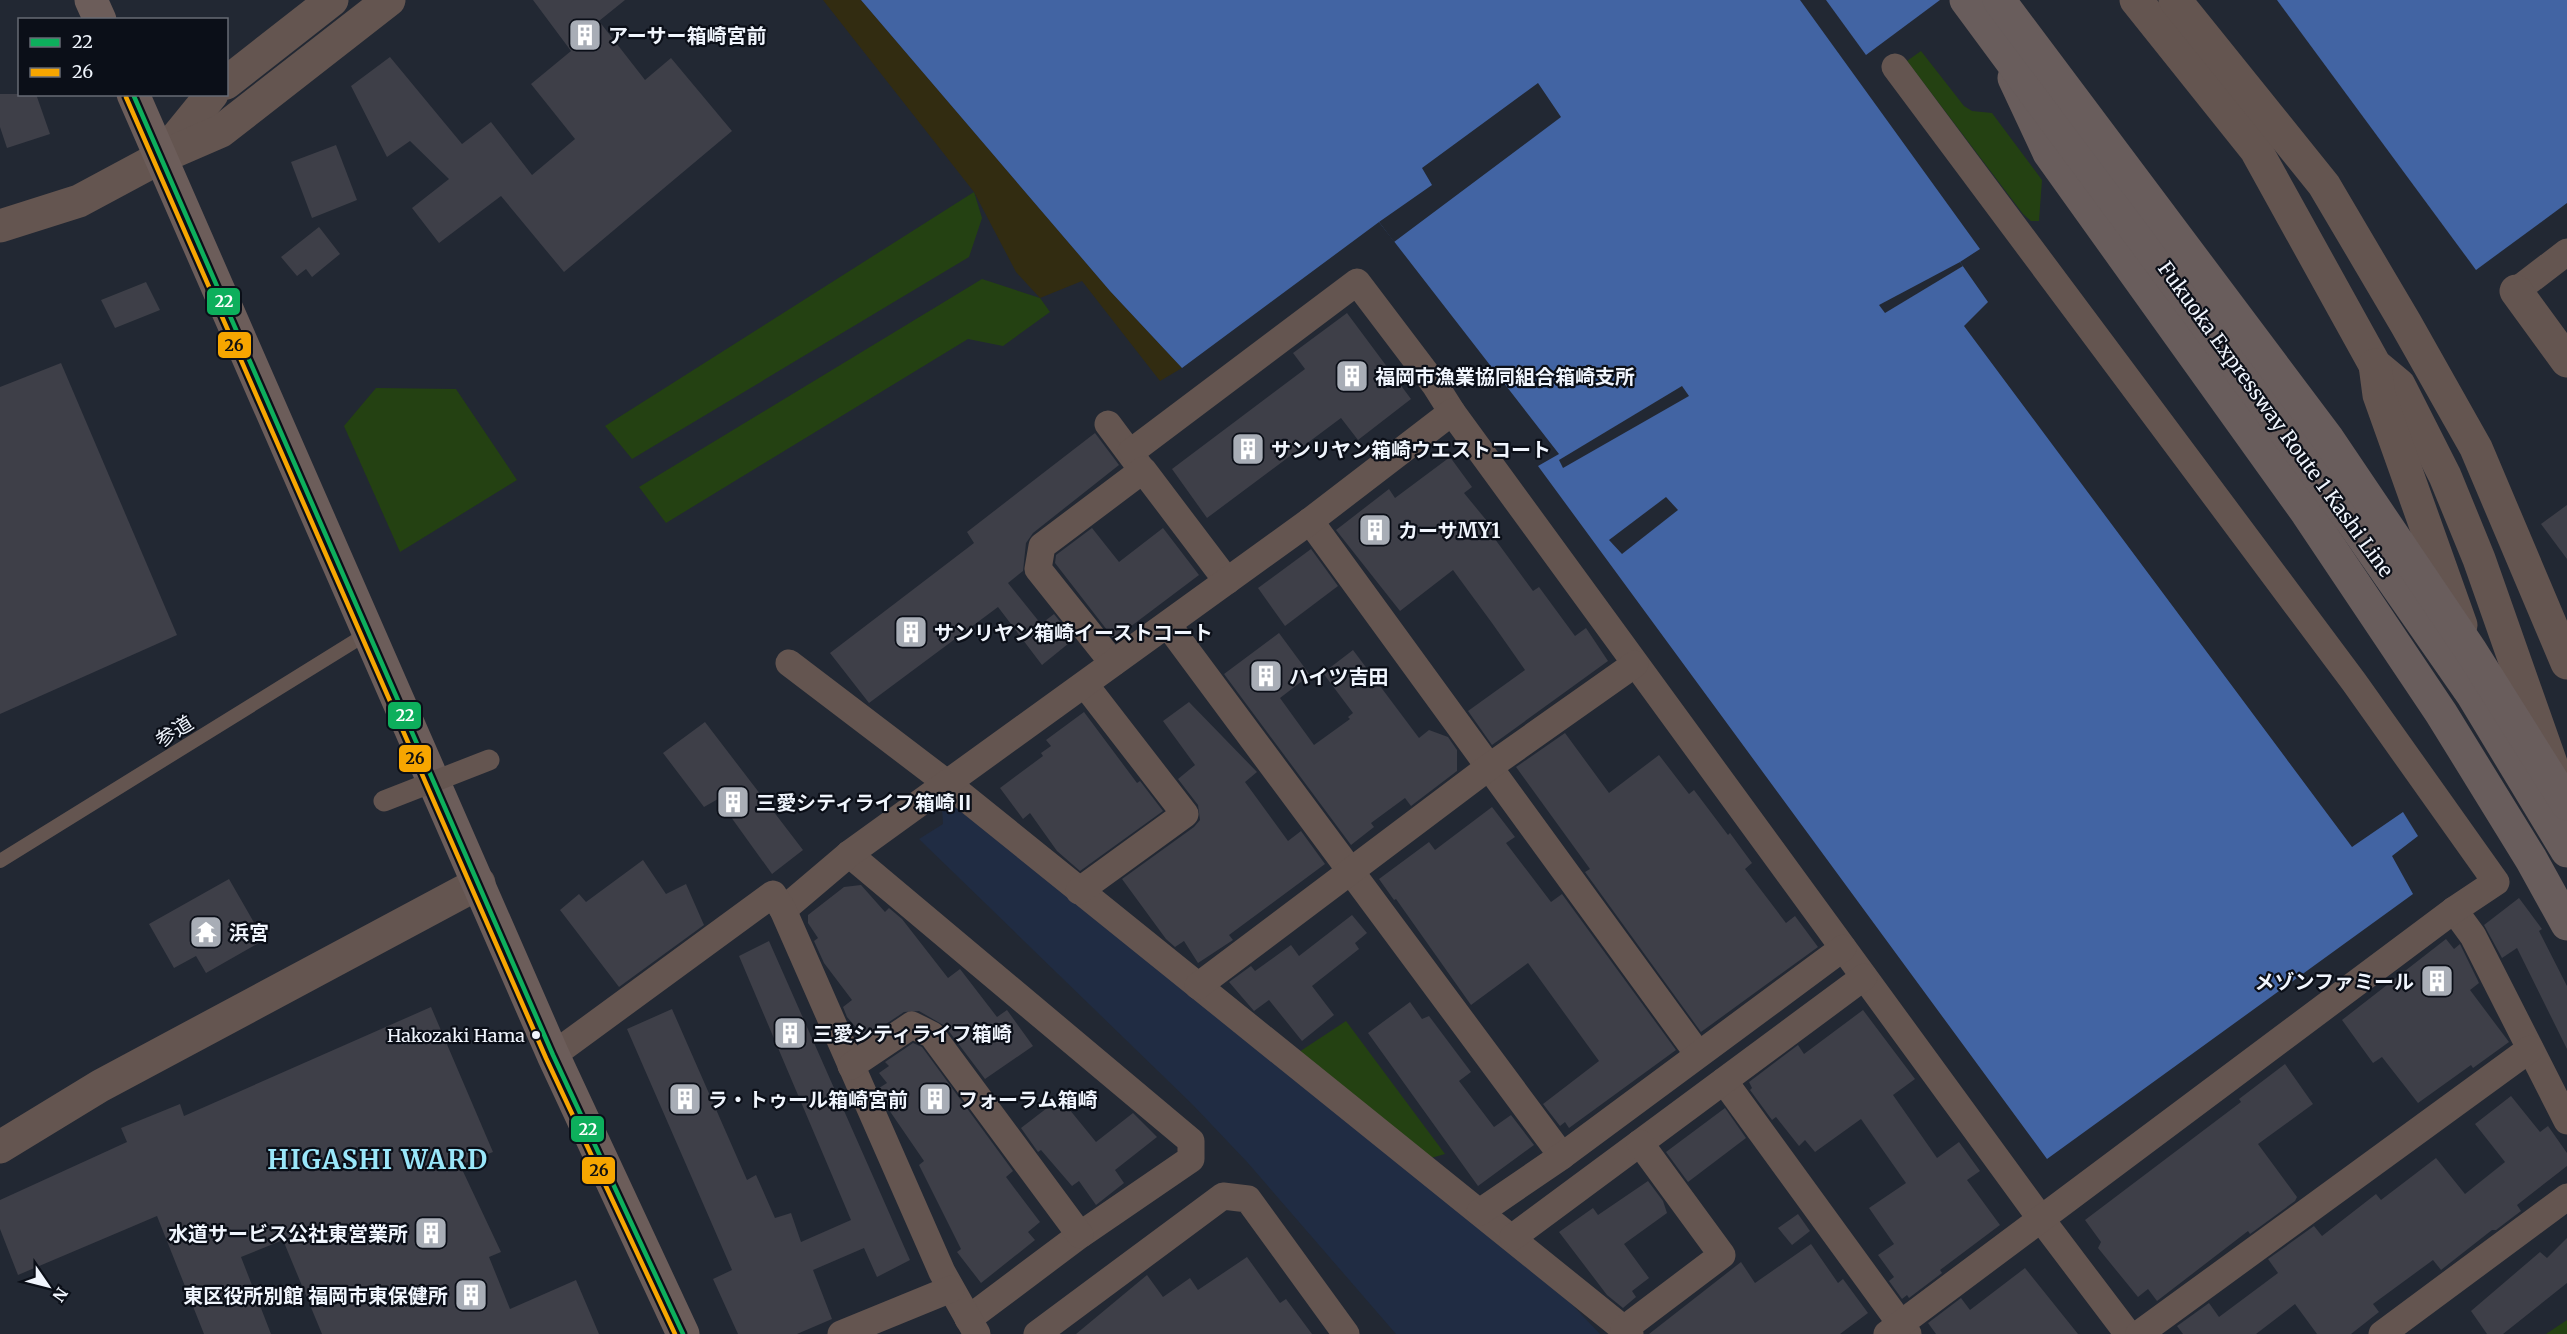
<svg xmlns="http://www.w3.org/2000/svg" width="2567" height="1334" font-family="Merriweather,'Noto Sans JP',serif">
<style>
.built{fill:#202c43}
.green{fill:#244112}
.sand{fill:#322c11}
.water{fill:#4264a3}
.pier{fill:#222833}
.building{fill:#3e3f48}
.lines{fill:none;stroke-linecap:round;stroke-linejoin:round}
.service{stroke:#645550;stroke-width:14}
.minor{stroke:#645550;stroke-width:27}
.tertiary{stroke:#645550;stroke-width:33}
.trunk{stroke:#6c5d5a;stroke-width:33}
.motorway{stroke:#695d5c;stroke-width:33}
.pedestrian-bridge{stroke:#645550;stroke-width:21}
.motorway-bridge{stroke:#695d5c;stroke-width:33}
.bus-1-casing{stroke:#0b0f18;stroke-width:9}
.bus-2-casing{stroke:#0b0f18;stroke-width:9}
.bus-1{stroke:#0daf5c;stroke-width:4.5}
.bus-2{stroke:#f7a600;stroke-width:4.5}
.bus-dot{fill:#f0f5fd;stroke:#0b0f18;stroke-width:2}
.labels{text-anchor:middle;dominant-baseline:central;stroke-width:4.5;stroke-linejoin:round;paint-order:stroke}
.bus-label{font-size:18px;fill:#f0f5fd;stroke:#0b0f18;text-anchor:end}
.poi-label{font-size:20px;font-weight:bold;fill:#f0f5fd;stroke:#0b0f18;text-anchor:start}
.street-label{font-size:20px;fill:#f0f5fd;stroke:#0b0f18}
.district-label{font-size:26px;font-weight:bold;letter-spacing:1.5px;fill:#9ae7fa;stroke:#0b0f18}
.line-badge{stroke:#0b0f18;stroke-width:2}
.badge-label{font-size:16px;text-anchor:middle;font-weight:bold;fill:#fff}
.pale-badge-label{font-size:16px;text-anchor:middle;font-weight:bold;fill:#111}
</style>
<rect width="100%" height="100%" fill="#222833"/>
<!-- built -->
<path class="built" d="M 954,802 L 1560,1292 L 1600,1334 L 1396,1334 L 1248,1163 L 1193,1105 L 919,839 L 943,824 L 942,807 Z"/>
<!-- green -->
<g class="green">
<path d="M 1921,51 L 1964,106 L 1972,111 L 1992,113 L 2042,180 L 2039,221 L 2031,221 L 2023,214 L 1907,61 Z"/>
<path d="M 974,192 L 982,218 L 969,257 L 632,459 L 605,426 Z"/>
<path d="M 982,279 L 1040,298 L 1050,312 L 1003,346 L 968,339 L 666,523 L 639,487 Z"/>
<path d="M 376,388 L 456,389 L 517,480 L 400,552 L 344,426 Z"/>
<path d="M 1346,1021 L 1445,1154 L 1431,1158 L 1299,1052 Z"/>
<path d="M 2567,1320 L 2567,1334 L 2546,1334 Z"/>
</g>
<!-- sand -->
<path class="sand" d="M 823,0 L 861,0 L 1110,291 L 1182,368 L 1160,381 L 1082,281 L 1040,298 L 1016,272 L 974,192 Z"/>
<!-- water -->
<g class="water">
<path d="M 861,0 L 1800,0 L 1980,249 L 1960,262 L 1988,302 L 1964,326 L 2352,847 L 2403,812 L 2418,836 L 2392,856 L 2413,894 L 2047,1159 L 1538,466 L 1559,454 L 1379,222 L 1182,368 L 1110,291 Z"/>
<path d="M 1826,0 L 1940,0 L 1866,55 Z"/>
<path d="M 2277,0 L 2567,0 L 2567,203 L 2476,270 Z"/>
</g>
<!-- pier -->
<g class="pier">
<path d="M 1538,83 L 1561,117 L 1394,242 L 1379,222 L 1432,185 L 1422,168 Z"/>
<path d="M 1960,262 L 1963,266 L 1885,313 L 1879,305 Z"/>
<path d="M 1682,386 L 1689,396 L 1563,468 L 1559,460 Z"/>
<path d="M 1666,497 L 1678,510 L 1622,554 L 1609,540 Z"/>
</g>
<!-- building -->
<g class="building">
<path d="M 533,0 L 625,0 L 599,21 L 645,80 L 671,58 L 732,131 L 564,272 L 501,196 L 439,243 L 412,208 L 449,179 L 410,141 L 387,157 L 351,86 L 390,57 L 462,144 L 491,122 L 532,175 L 575,139 L 531,84 L 571,51 Z"/>
<path d="M 0,94 L 36,94 L 50,134 L 7,148 L 0,127 Z"/>
<path d="M 336,145 L 357,200 L 312,218 L 291,162 Z"/>
<path d="M 319,227 L 340,254 L 312,277 L 306,269 L 297,276 L 281,257 Z"/>
<path d="M 146,282 L 160,310 L 115,328 L 101,300 Z"/>
<path d="M 1347,313 L 1411,399 L 1358,440 L 1341,418 L 1207,518 L 1172,469 L 1305,369 L 1293,353 Z"/>
<path d="M 61,363 L 177,635 L 0,714 L 0,387 Z"/>
<path d="M 1095,433 L 1119,465 L 1033,533 L 1026,543 L 1023,571 L 1008,583 L 1041,624 L 1054,614 L 1074,639 L 1042,665 L 998,607 L 869,703 L 830,653 L 974,543 L 967,532 Z"/>
<path d="M 1450,457 L 1472,487 L 1464,493 L 1496,532 L 1492,535 L 1533,591 L 1539,587 L 1575,636 L 1586,628 L 1608,661 L 1492,745 L 1468,711 L 1525,670 L 1492,623 L 1453,570 L 1400,611 L 1336,530 L 1389,489 L 1395,498 Z"/>
<path d="M 2567,505 L 2567,559 L 2541,524 Z"/>
<path d="M 1092,528 L 1119,562 L 1163,528 L 1199,575 L 1114,639 L 1055,563 L 1056,555 Z"/>
<path d="M 1311,549 L 1338,586 L 1285,626 L 1258,588 Z"/>
<path d="M 1279,633 L 1310,675 L 1280,698 L 1314,745 L 1350,719 L 1348,717 L 1353,713 L 1323,673 L 1353,650 L 1419,738 L 1429,730 L 1448,737 L 1457,750 L 1457,771 L 1411,806 L 1405,798 L 1371,823 L 1374,827 L 1351,845 L 1224,674 Z"/>
<path d="M 1189,702 L 1257,772 L 1245,782 L 1288,841 L 1301,831 L 1325,864 L 1229,935 L 1233,940 L 1198,963 L 1184,941 L 1175,947 L 1166,939 L 1122,879 L 1194,827 L 1200,820 L 1198,805 L 1178,779 L 1195,765 L 1163,721 Z"/>
<path d="M 1084,712 L 1137,783 L 1140,781 L 1163,811 L 1080,871 L 1057,851 L 1030,813 L 1023,819 L 1000,788 L 1043,756 L 1041,753 L 1051,746 L 1046,740 Z"/>
<path d="M 705,722 L 803,850 L 772,874 L 718,799 L 704,807 L 663,753 Z"/>
<path d="M 1565,733 L 1609,793 L 1659,755 L 1689,794 L 1694,790 L 1728,835 L 1730,833 L 1752,863 L 1745,869 L 1786,923 L 1795,916 L 1818,947 L 1701,1032 L 1585,872 L 1590,869 L 1516,767 Z"/>
<path d="M 1492,807 L 1515,837 L 1506,843 L 1551,902 L 1562,894 L 1676,1050 L 1569,1128 L 1565,1122 L 1560,1126 L 1543,1104 L 1599,1061 L 1528,963 L 1471,1005 L 1396,899 L 1394,900 L 1379,879 L 1429,842 L 1435,850 Z"/>
<path d="M 643,860 L 666,894 L 686,884 L 704,925 L 619,987 L 560,910 L 579,894 L 586,902 Z"/>
<path d="M 229,879 L 264,940 L 206,973 L 196,956 L 174,968 L 149,924 Z"/>
<path d="M 861,885 L 885,912 L 889,908 L 902,919 L 948,978 L 960,969 L 997,1017 L 1007,1010 L 1033,1046 L 985,1079 L 945,1026 L 919,1011 L 904,1012 L 865,1038 L 847,1017 L 843,1007 L 852,1000 L 824,963 L 814,941 L 818,938 L 808,923 L 808,915 L 844,887 Z"/>
<path d="M 2519,898 L 2542,929 L 2539,931 L 2567,986 L 2567,1049 L 2517,948 L 2502,958 L 2484,925 Z"/>
<path d="M 1352,915 L 1367,933 L 1355,943 L 1359,949 L 1312,986 L 1334,1015 L 1302,1041 L 1269,1000 L 1254,1011 L 1229,982 L 1251,966 L 1255,971 L 1291,945 L 1299,956 Z"/>
<path d="M 2446,939 L 2454,949 L 2460,944 L 2479,983 L 2470,990 L 2509,1042 L 2473,1068 L 2471,1065 L 2418,1103 L 2382,1057 L 2373,1063 L 2342,1020 Z"/>
<path d="M 769,941 L 910,1260 L 877,1277 L 864,1248 L 813,1270 L 832,1319 L 797,1334 L 738,1334 L 713,1279 L 732,1270 L 627,1029 L 672,1009 L 747,1180 L 756,1175 L 775,1218 L 791,1213 L 801,1242 L 851,1220 L 739,956 Z"/>
<path d="M 1410,1002 L 1422,1019 L 1429,1016 L 1471,1072 L 1459,1081 L 1494,1127 L 1511,1115 L 1534,1145 L 1478,1186 L 1368,1033 Z"/>
<path d="M 431,1007 L 493,1152 L 460,1165 L 501,1252 L 489,1257 L 510,1309 L 576,1280 L 599,1334 L 322,1334 L 283,1240 L 241,1257 L 271,1334 L 204,1334 L 157,1216 L 18,1275 L 0,1229 L 0,1200 L 127,1142 L 121,1128 L 180,1104 L 184,1116 Z"/>
<path d="M 1863,1010 L 1915,1079 L 1893,1095 L 1937,1158 L 1959,1142 L 1980,1171 L 1967,1180 L 2000,1225 L 1940,1270 L 1942,1273 L 1909,1298 L 1907,1295 L 1902,1299 L 1889,1281 L 1894,1277 L 1878,1255 L 1894,1244 L 1869,1208 L 1906,1183 L 1861,1119 L 1815,1152 L 1805,1140 L 1799,1146 L 1776,1117 L 1772,1120 L 1750,1090 L 1752,1088 L 1749,1082 L 1798,1045 L 1804,1054 Z"/>
<path d="M 913,1043 L 922,1047 L 1013,1171 L 1006,1177 L 1040,1222 L 1028,1232 L 1035,1240 L 981,1283 L 957,1252 L 961,1249 L 919,1165 L 924,1161 L 887,1107 L 879,1088 L 887,1083 L 879,1073 L 889,1066 L 885,1062 Z"/>
<path d="M 2285,1064 L 2313,1104 L 2258,1144 L 2297,1197 L 2295,1201 L 2250,1234 L 2248,1231 L 2157,1301 L 2148,1289 L 2138,1297 L 2098,1248 L 2101,1242 L 2085,1220 L 2241,1102 L 2239,1099 Z"/>
<path d="M 2511,1096 L 2540,1132 L 2548,1126 L 2567,1153 L 2567,1166 L 2517,1205 L 2521,1211 L 2496,1230 L 2492,1230 L 2441,1270 L 2433,1260 L 2373,1304 L 2379,1312 L 2351,1334 L 2317,1334 L 2295,1304 L 2256,1334 L 2183,1334 L 2177,1326 L 2209,1303 L 2219,1317 L 2278,1273 L 2268,1259 L 2314,1226 L 2322,1236 L 2376,1194 L 2381,1200 L 2436,1158 L 2465,1194 L 2505,1162 L 2475,1124 Z"/>
<path d="M 1060,1098 L 1096,1142 L 1133,1113 L 1157,1137 L 1115,1170 L 1124,1183 L 1096,1205 L 1079,1181 L 1072,1186 L 1041,1150 L 1038,1152 L 1021,1128 Z"/>
<path d="M 1725,1108 L 1746,1138 L 1688,1182 L 1666,1152 Z"/>
<path d="M 1648,1181 L 1663,1201 L 1667,1213 L 1624,1244 L 1649,1278 L 1632,1291 L 1636,1297 L 1623,1308 L 1607,1295 L 1559,1232 L 1593,1208 L 1598,1215 Z"/>
<path d="M 1798,1214 L 1810,1231 L 1792,1245 L 1778,1228 Z"/>
<path d="M 2567,1238 L 2567,1283 L 2503,1334 L 2487,1334 L 2471,1311 L 2540,1252 L 2547,1258 Z"/>
<path d="M 1811,1244 L 1838,1283 L 1843,1279 L 1868,1313 L 1840,1334 L 1649,1334 L 1741,1262 L 1755,1283 Z"/>
<path d="M 1247,1257 L 1280,1303 L 1286,1299 L 1312,1334 L 1076,1334 L 1147,1275 L 1163,1297 L 1190,1278 L 1198,1290 Z"/>
<path d="M 2025,1268 L 2078,1334 L 1936,1334 L 1928,1323 L 1961,1298 L 1970,1310 Z"/>
</g>
<g class="lines">
<!-- service -->
<path class="service" d="M 0,861 L 368,633"/>
<!-- minor -->
<g class="minor">
<path d="M 2516,291 L 2567,252"/>
<path d="M 1108,424 L 1140,467"/>
<path d="M 1131,452 L 1357,282 L 1435,385 L 1452,412"/>
<path d="M 1310,521 L 1698,1054"/>
<path d="M 1168,625 L 1562,1156"/>
<path d="M 789,663 L 948,784 L 1630,1334"/>
<path d="M 1113,663 L 1038,569 L 1042,546 L 1143,470 L 1227,581"/>
<path d="M 849,854 L 1191,1141 L 1191,1159 L 1080,1235 L 968,1319"/>
<path d="M 1079,891 L 1185,814 L 1086,686"/>
<path d="M 783,910 L 849,854 L 1310,521 L 1452,412 L 2041,1219 L 2128,1334"/>
<path d="M 2454,910 L 2473,936 L 2567,1121"/>
<path d="M 1198,986 L 1489,767 L 1635,664"/>
<path d="M 553,1055 L 773,894 L 783,910 L 942,1272 L 977,1334"/>
<path d="M 851,1066 L 912,1025 L 932,1035 L 1080,1235"/>
<path d="M 1724,1081 L 1908,1334"/>
<path d="M 1480,1212 L 1562,1156 L 1843,948"/>
<path d="M 1513,1237 L 1864,977"/>
<path d="M 1624,1329 L 1722,1255 L 1640,1143"/>
<path d="M 841,1334 L 951,1289"/>
<path d="M 1037,1334 L 1223,1196 L 1248,1199 L 1346,1334"/>
<path d="M 1887,1334 L 2454,910 L 2496,882 L 2354,682 L 1895,67"/>
<path d="M 2139,1334 L 2530,1049"/>
<path d="M 2382,1334 L 2567,1197"/>
</g>
<!-- tertiary -->
<g class="tertiary">
<path d="M 2136,0 L 2256,150 L 2375,365 L 2399,385 L 2445,476 L 2479,559 L 2553,769"/>
<path d="M 2175,0 L 2324,185 L 2406,324 L 2476,448 L 2567,663"/>
<path d="M 226,83 L 332,0"/>
<path d="M 164,153 L 212,94"/>
<path d="M 0,226 L 79,201 L 161,157 L 221,131 L 389,0"/>
<path d="M 2516,291 L 2567,361"/>
<path d="M 2375,365 L 2379,395 L 2461,625"/>
<path d="M 0,1147 L 100,1086 L 479,883"/>
</g>
<!-- trunk -->
<g class="trunk">
<path d="M 91,0 L 100,20"/>
<path d="M 133,94 L 553,1055 L 683,1334"/>
</g>
<!-- motorway -->
<path class="motorway" d="M 2014,78 L 2049,153 L 2307,513 L 2441,713 L 2531,859 L 2567,924"/>
<!-- pedestrian-bridge -->
<path class="pedestrian-bridge" d="M 384,801 L 489,760"/>
<!-- motorway-bridge -->
<g class="motorway-bridge">
<path d="M 1966,0 L 2353,523 L 2472,694 L 2567,851"/>
<path d="M 1999,0 L 2328,439 L 2471,651 L 2567,804"/>
</g>
<!-- bus-1 casing -->
<g class="bus-1-casing">
<path id="bus-1" d="M 133,94 L 553,1055 L 683,1334"/>
</g>
<!-- bus-2 casing -->
<g class="bus-2-casing">
<path id="bus-2" d="M 126,97 L 546,1058 L 675,1334"/>
</g>
<!-- bus-1 -->
<use href="#bus-1" class="bus-1"/>
<!-- bus-2 -->
<use href="#bus-2" class="bus-2"/>
</g>
<!-- icons -->
<defs>
<g id="building-square" transform="scale(1.725)"><rect x="-9" y="-9" width="18" height="18" rx="4" fill="#a8adb6" stroke="#0b0f18"/><path d="M-4-6H4V6H1V3H-1V6H-4ZM-2.5-4.3h1.7v1.8h-1.7ZM.8-4.3h1.7v1.8H.8ZM-2.5-1h1.7V.8h-1.7ZM.8-1h1.7V.8H.8Z" fill="#fff"/></g>
<g id="temple-square" transform="scale(1.725)"><rect x="-9" y="-9" width="18" height="18" rx="4" fill="#a8adb6" stroke="#0b0f18"/><path d="M0-6L5-2H3V0L6.5 2.5H4V6H1.5V3h-3V6H-4V2.5H-6.5L-3 0V-2H-5Z" fill="#fff"/></g>
</defs>
<g fill-rule="evenodd">
<use href="#building-square" x="585" y="35"/>
<use href="#building-square" x="1352" y="376"/>
<use href="#building-square" x="1248" y="449"/>
<use href="#building-square" x="1375" y="530"/>
<use href="#building-square" x="911" y="632"/>
<use href="#building-square" x="1266" y="676"/>
<use href="#building-square" x="733" y="802"/>
<use href="#temple-square" x="206" y="932"/>
<use href="#building-square" x="2437" y="981"/>
<use href="#building-square" x="790" y="1033"/>
<use href="#building-square" x="685" y="1099"/>
<use href="#building-square" x="935" y="1099"/>
<use href="#building-square" x="431" y="1233"/>
<use href="#building-square" x="471" y="1295"/>
</g>
<!-- markers -->
<circle class="bus-dot" cx="536" cy="1035" r="5"/>
<g class="labels">
<!-- bus labels -->
<g class="bus-label">
<text x="525" y="1035">Hakozaki Hama</text>
</g>
<!-- poi labels -->
<g class="poi-label">
<text x="608" y="35">アーサー箱崎宮前</text>
<text x="1375" y="376">福岡市漁業協同組合箱崎支所</text>
<text x="1271" y="449">サンリヤン箱崎ウエストコート</text>
<text x="1398" y="530">カーサMY1</text>
<text x="934" y="632">サンリヤン箱崎イーストコート</text>
<text x="1289" y="676">ハイツ吉田</text>
<text x="756" y="802">三愛シティライフ箱崎Ⅱ</text>
<text x="229" y="932">浜宮</text>
<text x="2414" y="981" text-anchor="end">メゾンファミール</text>
<text x="813" y="1033">三愛シティライフ箱崎</text>
<text x="708" y="1099">ラ・トゥール箱崎宮前</text>
<text x="958" y="1099">フォーラム箱崎</text>
<text x="408" y="1233" text-anchor="end">水道サービス公社東営業所</text>
<text x="448" y="1295" text-anchor="end">東区役所別館 福岡市東保健所</text>
</g>
<!-- street labels -->
<g class="street-label">
<text transform="translate(2276 419) rotate(54)">Fukuoka Expressway Route 1 Kashi Line</text>
<text transform="translate(174 731) rotate(-32)">参道</text>
</g>
<!-- district labels -->
<g class="district-label">
<text x="378" y="1159">HIGASHI WARD</text>
</g>
</g>
<g class="line-badge">
<rect x="206" y="287" width="35" height="29" rx="6" fill="#0daf5c"/>
<rect x="217" y="331" width="35" height="28" rx="6" fill="#f7a600"/>
<rect x="387" y="701" width="35" height="29" rx="6" fill="#0daf5c"/>
<rect x="398" y="744" width="34" height="29" rx="6" fill="#f7a600"/>
<rect x="570" y="1115" width="35" height="28" rx="6" fill="#0daf5c"/>
<rect x="581" y="1156" width="35" height="29" rx="6" fill="#f7a600"/>
</g>
<g class="badge-label">
<text x="224" y="307">22</text>
<text x="405" y="721">22</text>
<text x="588" y="1135">22</text>
</g>
<g class="pale-badge-label">
<text x="234" y="351">26</text>
<text x="415" y="764">26</text>
<text x="599" y="1176">26</text>
</g>
<!-- legend -->
<rect x="18" y="18" width="210" height="78" fill="#0b0f18" stroke="#676b74" stroke-width="1.5"/>
<rect x="30" y="38" width="30" height="9" fill="#0daf5c" stroke="#676b74" stroke-width="1.5"/>
<text x="72" y="48" font-size="18" fill="#f0f5fd">22</text>
<rect x="30" y="68" width="30" height="9" fill="#f7a600" stroke="#676b74" stroke-width="1.5"/>
<text x="72" y="78" font-size="18" fill="#f0f5fd">26</text>
<!-- north arrow -->
<g transform="translate(48 1286) rotate(125)" stroke="#0b0f18" stroke-width="4.5" paint-order="stroke">
<path d="M0-4.5L10 22L0 15L-10 22Z" fill="#f0f5fd"/>
<text y="-9" font-size="16" font-weight="bold" text-anchor="middle" fill="#f0f5fd">N</text>
</g>
</svg>
